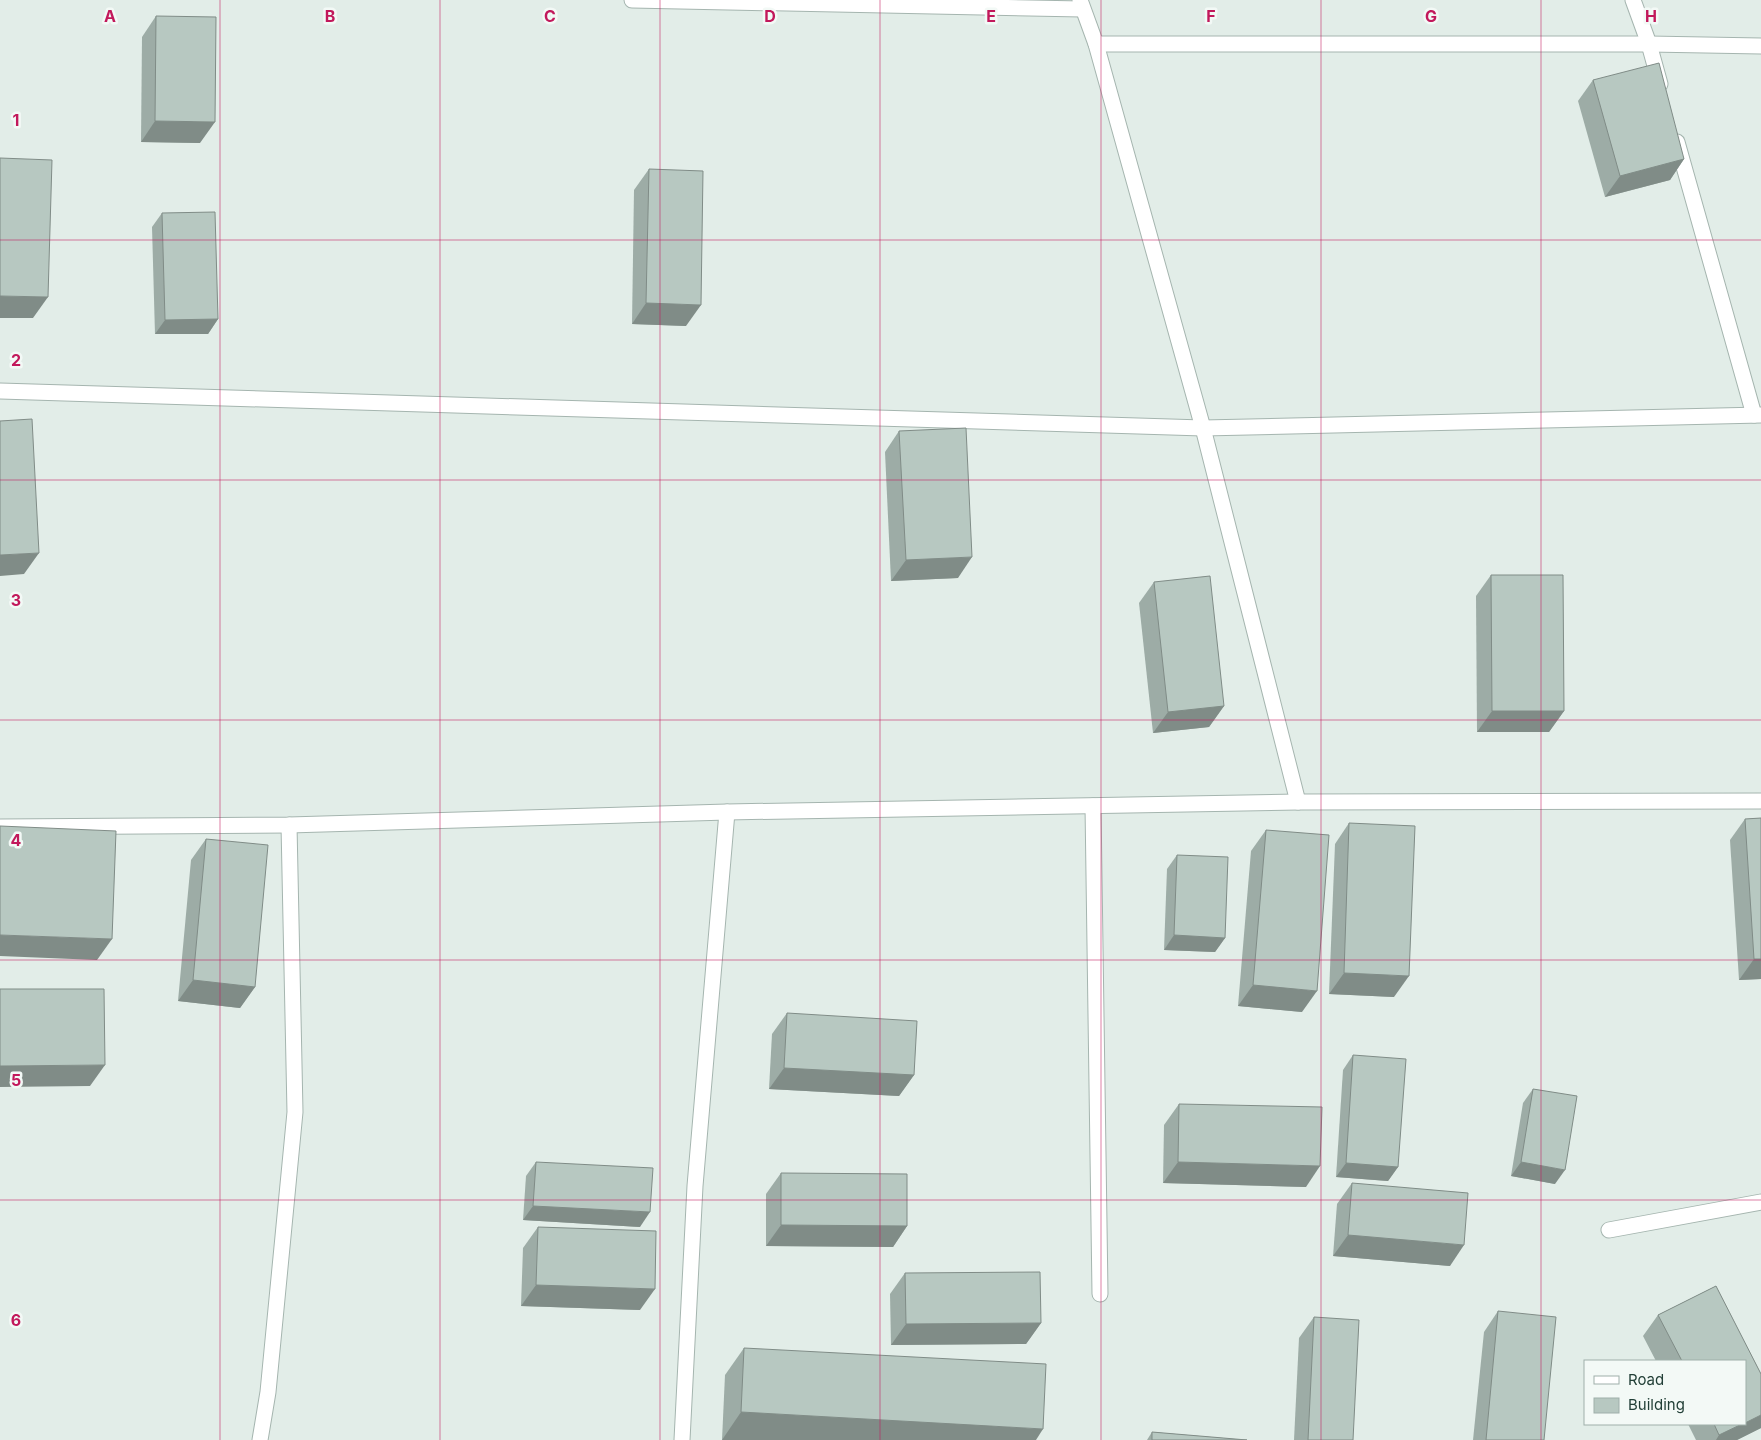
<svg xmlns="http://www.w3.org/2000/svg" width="1761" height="1440" font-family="Inter,sans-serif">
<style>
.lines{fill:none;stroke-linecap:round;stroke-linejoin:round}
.street-casing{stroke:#a5b5af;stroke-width:17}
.street{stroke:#fff;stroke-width:15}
.wall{fill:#9daca6}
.shaded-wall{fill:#808c87}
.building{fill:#b7c8c1;stroke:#808c87}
.grid{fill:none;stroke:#c2185b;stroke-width:1;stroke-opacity:0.55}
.grid-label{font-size:16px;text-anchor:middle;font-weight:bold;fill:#c2185b;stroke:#f3f9f6;stroke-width:5;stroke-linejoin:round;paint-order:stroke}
</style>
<rect width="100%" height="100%" fill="#e2ede8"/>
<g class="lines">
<!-- street casing -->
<g class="street-casing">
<g id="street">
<path d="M 632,0 L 1082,9"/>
<path d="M 1080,0 L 1096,44 L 1203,428 L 1298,802"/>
<path d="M 1633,0 L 1649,44 L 1660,84"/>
<path d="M 1096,44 L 1649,44 L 1761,46"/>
<path d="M 1677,142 L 1754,415"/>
<path d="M 0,391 L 1203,428 L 1761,415"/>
<path d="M 1093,806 L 1100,1294"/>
<path d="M 0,827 L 289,825 L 727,812 L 1298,802 L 1761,801"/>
<path d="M 1609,1230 L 1761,1202"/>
<path d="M 260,1440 L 268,1392 L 295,1112 L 289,825"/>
<path d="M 682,1440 L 695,1186 L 727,812"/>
</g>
</g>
<!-- street -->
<use href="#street" class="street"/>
</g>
<!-- wall -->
<g class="wall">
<path d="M 156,16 L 200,143 L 141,142 L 142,37 Z"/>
<path d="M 1593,80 L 1684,159 L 1670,180 L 1605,197 L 1578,101 Z"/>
<path d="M 649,169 L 686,326 L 632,324 L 634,190 Z"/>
<path d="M 162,213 L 218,319 L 208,334 L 155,334 L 152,227 Z"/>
<path d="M 899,431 L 958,578 L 891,581 L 885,452 Z"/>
<path d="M 1491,575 L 1564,711 L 1549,732 L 1477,732 L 1476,596 Z"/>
<path d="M 1154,582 L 1224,706 L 1209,727 L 1153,733 L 1139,603 Z"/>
<path d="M 1761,818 L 1761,979 L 1739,980 L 1730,840 L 1745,819 Z"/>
<path d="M 1349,823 L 1394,997 L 1329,994 L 1335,844 Z"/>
<path d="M 1266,830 L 1302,1012 L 1238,1006 L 1251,851 Z"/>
<path d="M 206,839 L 255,987 L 240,1008 L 178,1001 L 191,860 Z"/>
<path d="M 1177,855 L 1225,938 L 1215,952 L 1164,950 L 1167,869 Z"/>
<path d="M 787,1013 L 914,1075 L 899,1096 L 769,1089 L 772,1034 Z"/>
<path d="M 1353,1055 L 1398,1167 L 1388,1181 L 1336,1177 L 1343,1070 Z"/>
<path d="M 1533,1089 L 1555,1184 L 1511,1176 L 1523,1103 Z"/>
<path d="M 1179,1104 L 1306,1187 L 1163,1183 L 1164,1125 Z"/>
<path d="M 536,1162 L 640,1227 L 523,1220 L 526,1176 Z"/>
<path d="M 781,1173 L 907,1226 L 893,1247 L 766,1246 L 766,1194 Z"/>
<path d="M 1352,1183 L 1450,1266 L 1333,1256 L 1337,1204 Z"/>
<path d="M 538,1227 L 640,1310 L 521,1306 L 523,1248 Z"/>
<path d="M 905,1273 L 1041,1323 L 1026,1344 L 891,1345 L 890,1294 Z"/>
<path d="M 1716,1286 L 1761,1374 L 1761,1428 L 1737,1440 L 1696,1440 L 1688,1424 L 1745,1424 L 1745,1361 L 1656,1361 L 1643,1336 L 1658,1315 Z"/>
<path d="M 1498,1311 L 1544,1440 L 1473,1440 L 1484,1332 Z"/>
<path d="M 1314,1317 L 1353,1440 L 1294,1440 L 1299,1338 Z"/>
<path d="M 744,1348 L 1036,1440 L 722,1440 L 725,1375 Z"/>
<path d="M 1152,1432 L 1247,1440 L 1147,1440 Z"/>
</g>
<!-- shaded-wall -->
<g class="shaded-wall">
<path d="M 155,121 L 215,122 L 200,143 L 141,142 Z"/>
<path d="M 1684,159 L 1670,180 L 1605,197 L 1620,176 Z"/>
<path d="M 0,296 L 48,297 L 33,318 L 0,318 Z"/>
<path d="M 646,303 L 701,305 L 686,326 L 632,324 Z"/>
<path d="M 218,319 L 208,334 L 155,334 L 165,320 Z"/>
<path d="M 39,553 L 24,574 L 0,576 L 0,555 Z"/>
<path d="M 972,557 L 958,578 L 891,581 L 906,560 Z"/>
<path d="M 1224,706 L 1209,727 L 1153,733 L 1168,712 Z"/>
<path d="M 1492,711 L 1564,711 L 1549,732 L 1477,732 Z"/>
<path d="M 0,935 L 112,939 L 97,960 L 0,956 Z"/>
<path d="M 1174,935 L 1225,938 L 1215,952 L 1164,950 Z"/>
<path d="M 1754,959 L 1761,959 L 1761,979 L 1739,980 Z"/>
<path d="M 1344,973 L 1409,976 L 1394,997 L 1329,994 Z"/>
<path d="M 193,980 L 255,987 L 240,1008 L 178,1001 Z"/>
<path d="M 1253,985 L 1317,991 L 1302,1012 L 1238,1006 Z"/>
<path d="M 105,1065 L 90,1086 L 0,1087 L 0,1066 Z"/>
<path d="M 784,1068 L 914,1075 L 899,1096 L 769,1089 Z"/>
<path d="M 1178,1162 L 1320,1166 L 1306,1187 L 1163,1183 Z"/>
<path d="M 1521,1162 L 1565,1170 L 1555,1184 L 1511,1176 Z"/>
<path d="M 1346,1163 L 1398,1167 L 1388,1181 L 1336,1177 Z"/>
<path d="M 533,1206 L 650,1212 L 640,1227 L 523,1220 Z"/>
<path d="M 781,1225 L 907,1226 L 893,1247 L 766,1246 Z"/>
<path d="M 1348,1235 L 1464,1245 L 1450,1266 L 1333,1256 Z"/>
<path d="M 536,1285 L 655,1289 L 640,1310 L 521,1306 Z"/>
<path d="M 1041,1323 L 1026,1344 L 891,1345 L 906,1324 Z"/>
<path d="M 741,1412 L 1043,1429 L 1036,1440 L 722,1440 Z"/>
<path d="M 1761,1415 L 1761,1428 L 1737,1440 L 1716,1440 L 1719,1435 L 1742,1424 L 1745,1424 L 1745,1423 Z"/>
</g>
<!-- building -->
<g class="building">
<path d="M 156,16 L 216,17 L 215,122 L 155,121 Z"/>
<path d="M 1659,63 L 1684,159 L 1620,176 L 1593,80 Z"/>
<path d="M 0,158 L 52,160 L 48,297 L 0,296 Z"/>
<path d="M 649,169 L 703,171 L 701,305 L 646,303 Z"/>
<path d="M 215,212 L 218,319 L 165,320 L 162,213 Z"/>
<path d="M 32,419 L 39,553 L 0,555 L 0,421 Z"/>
<path d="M 966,428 L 972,557 L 906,560 L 899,431 Z"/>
<path d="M 1491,575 L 1563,575 L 1564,711 L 1492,711 Z"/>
<path d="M 1210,576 L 1224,706 L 1168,712 L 1154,582 Z"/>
<path d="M 1761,818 L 1761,959 L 1754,959 L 1745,819 Z"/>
<path d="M 1349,823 L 1415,826 L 1409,976 L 1344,973 Z"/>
<path d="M 0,826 L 116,831 L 112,939 L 0,935 Z"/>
<path d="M 1266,830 L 1329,835 L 1317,991 L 1253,985 Z"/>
<path d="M 206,839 L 268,845 L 255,987 L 193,980 Z"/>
<path d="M 1177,855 L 1228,857 L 1225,938 L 1174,935 Z"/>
<path d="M 0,989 L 104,989 L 105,1065 L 0,1066 Z"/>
<path d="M 787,1013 L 917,1021 L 914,1075 L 784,1068 Z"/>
<path d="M 1353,1055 L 1406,1059 L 1398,1167 L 1346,1163 Z"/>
<path d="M 1533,1089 L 1577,1096 L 1565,1170 L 1521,1162 Z"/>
<path d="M 1179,1104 L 1322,1107 L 1320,1166 L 1178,1162 Z"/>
<path d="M 536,1162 L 653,1168 L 650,1212 L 533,1206 Z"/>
<path d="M 781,1173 L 907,1174 L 907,1226 L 781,1225 Z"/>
<path d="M 1352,1183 L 1468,1193 L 1464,1245 L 1348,1235 Z"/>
<path d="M 538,1227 L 656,1231 L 655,1289 L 536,1285 Z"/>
<path d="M 1040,1272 L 1041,1323 L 906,1324 L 905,1273 Z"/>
<path d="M 1716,1286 L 1761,1374 L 1761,1415 L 1745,1423 L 1745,1361 L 1682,1361 L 1658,1315 Z"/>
<path d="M 1498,1311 L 1556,1317 L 1544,1440 L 1486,1440 Z"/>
<path d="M 1314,1317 L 1359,1320 L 1353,1440 L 1308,1440 Z"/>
<path d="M 744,1348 L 1046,1364 L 1043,1429 L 741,1412 Z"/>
<path d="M 1714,1424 L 1742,1424 L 1719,1435 Z"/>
<path d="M 1152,1432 L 1247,1440 L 1152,1440 Z"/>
</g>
<!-- grid -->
<path class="grid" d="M 220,0 L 220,1440M 440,0 L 440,1440M 660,0 L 660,1440M 880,0 L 880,1440M 1101,0 L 1101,1440M 1321,0 L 1321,1440M 1541,0 L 1541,1440M 0,240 L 1761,240M 0,480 L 1761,480M 0,720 L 1761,720M 0,960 L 1761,960M 0,1200 L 1761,1200"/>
<g class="grid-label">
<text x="110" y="22">A</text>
<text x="330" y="22">B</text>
<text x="550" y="22">C</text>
<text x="770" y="22">D</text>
<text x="991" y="22">E</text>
<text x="1211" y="22">F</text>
<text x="1431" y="22">G</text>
<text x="1651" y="22">H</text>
<text x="16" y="126">1</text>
<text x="16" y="366">2</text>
<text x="16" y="606">3</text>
<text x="16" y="846">4</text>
<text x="16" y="1086">5</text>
<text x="16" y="1326">6</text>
</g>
<!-- legend -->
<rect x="1584" y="1360" width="162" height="65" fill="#f3f9f6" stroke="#9fafaa"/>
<rect x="1594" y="1376" width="25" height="8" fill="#ffffff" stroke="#9fafaa"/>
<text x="1628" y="1385" font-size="15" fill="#223f37">Road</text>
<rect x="1594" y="1398" width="25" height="15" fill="#b7c8c1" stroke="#9fafaa"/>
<text x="1628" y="1410" font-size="15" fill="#223f37">Building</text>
</svg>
